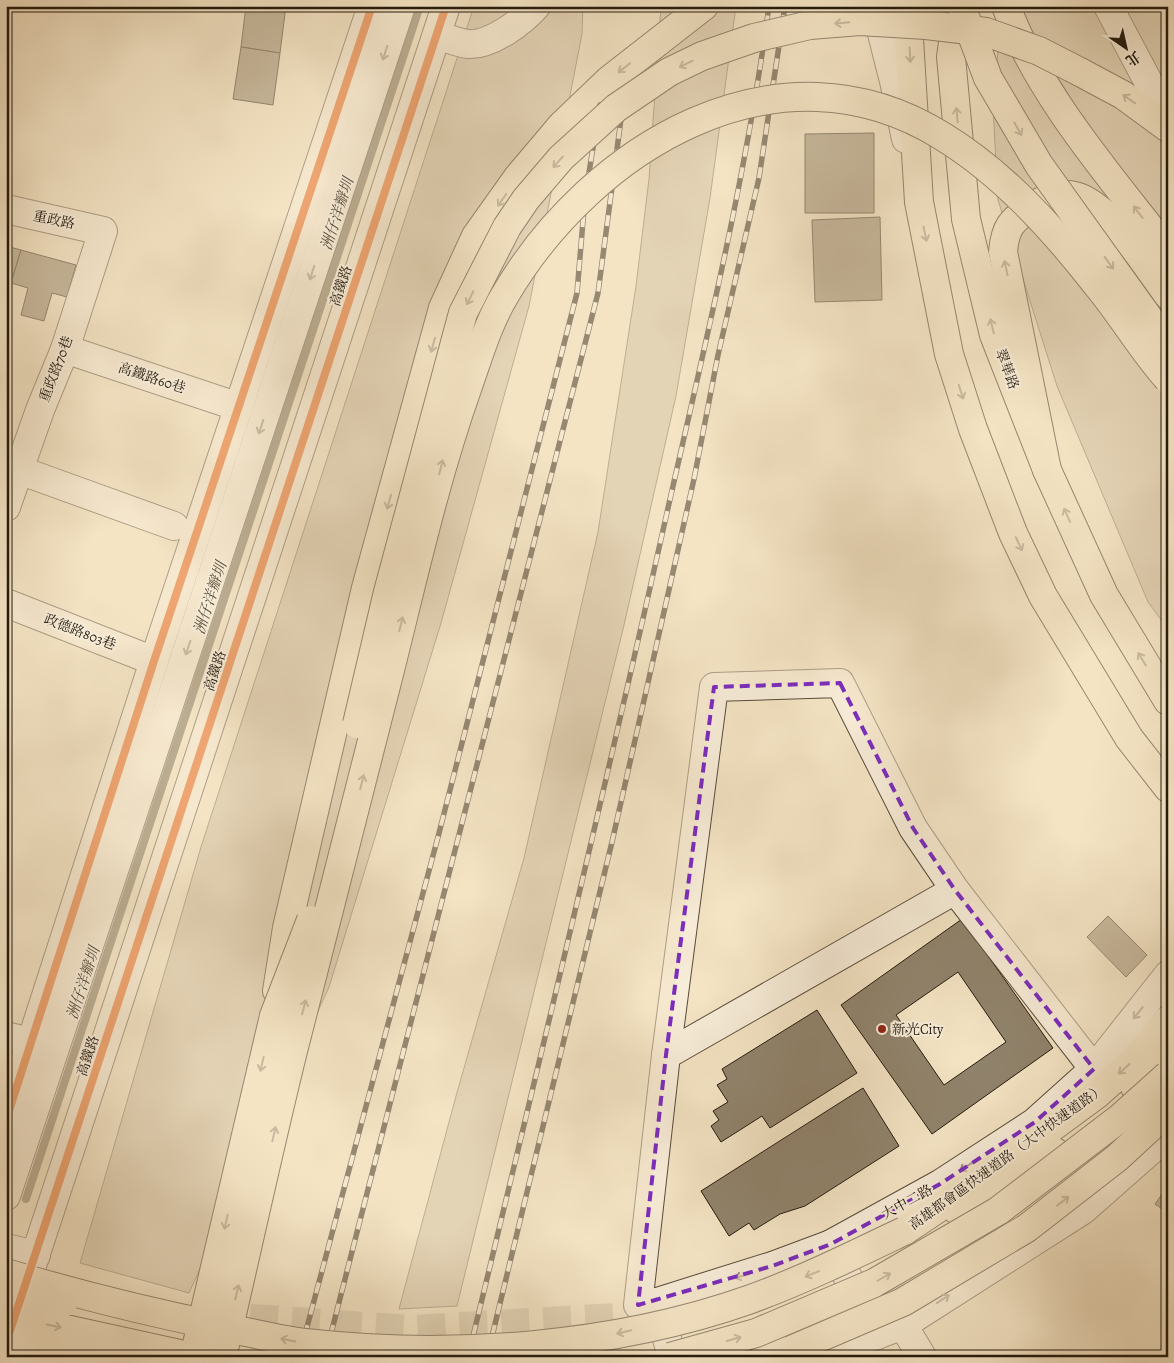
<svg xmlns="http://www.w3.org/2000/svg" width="1174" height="1363" font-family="Alegreya,'Noto Serif TC',serif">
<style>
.green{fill:#d1c2a5;stroke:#7a6e59}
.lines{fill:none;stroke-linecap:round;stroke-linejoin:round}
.stream{stroke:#766a56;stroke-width:8}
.building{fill:#90836c;stroke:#241a0d;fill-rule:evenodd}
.minor-tunnel{stroke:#cabc9f;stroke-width:28;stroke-dasharray:28 14;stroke-linecap:butt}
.minor-casing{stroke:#584c3b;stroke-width:30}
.major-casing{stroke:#241a0d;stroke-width:30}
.highway-casing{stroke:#241a0d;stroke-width:30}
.minor{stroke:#f8edd9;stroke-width:28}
.major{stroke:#f4e4c4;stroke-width:28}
.highway{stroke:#f4e4c4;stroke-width:28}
.rail-casing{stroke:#241a0d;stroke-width:5.5}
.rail{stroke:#f8edd9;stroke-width:4;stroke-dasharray:11;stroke-linecap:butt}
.highway-bridge-casing{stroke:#241a0d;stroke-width:30;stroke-linecap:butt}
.highway-bridge{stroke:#f4e4c4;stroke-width:28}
.cycleway-casing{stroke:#f8edd9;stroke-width:11}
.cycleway{stroke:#e8590c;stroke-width:8}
.oneway{stroke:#968972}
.oneway2{stroke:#998e7d}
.marked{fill:none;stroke:#7b2cbf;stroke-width:4;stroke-dasharray:10 6;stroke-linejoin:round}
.poi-dot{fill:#8f2418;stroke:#f8edd9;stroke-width:2}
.labels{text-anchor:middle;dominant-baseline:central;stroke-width:4;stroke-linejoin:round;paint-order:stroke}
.street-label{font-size:14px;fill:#241a0d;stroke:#f8edd9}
.poi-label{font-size:14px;fill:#241a0d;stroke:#f8edd9;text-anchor:start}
.water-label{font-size:15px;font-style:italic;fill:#5b4f3d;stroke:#f8edd9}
</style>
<rect width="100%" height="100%" fill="#f4e4c4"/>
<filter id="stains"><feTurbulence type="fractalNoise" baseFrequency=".004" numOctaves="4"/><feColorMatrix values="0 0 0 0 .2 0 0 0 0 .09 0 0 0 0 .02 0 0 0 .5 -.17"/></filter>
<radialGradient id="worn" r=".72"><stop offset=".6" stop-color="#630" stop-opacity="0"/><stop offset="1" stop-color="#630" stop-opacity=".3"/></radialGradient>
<!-- green -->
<g class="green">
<path d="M 474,6 L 583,6 L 582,34 L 529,306 L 441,623 L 329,987 L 189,1293 L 80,1263 L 201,847 Z"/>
<path d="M 661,6 L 736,6 L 710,198 L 676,396 L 624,625 L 457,1306 L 399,1309 L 456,1096 L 524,858 L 598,532 L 636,286 L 649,179 Z"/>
<path d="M 1002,6 L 1168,6 L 1168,629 L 1148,602 L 1057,386 L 998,200 L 993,106 Z"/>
</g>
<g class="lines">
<!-- stream -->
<path class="stream" d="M 26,1199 L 420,6"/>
</g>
<!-- building -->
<g class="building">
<path d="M 246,6 L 286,6 L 280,53 L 241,47 Z"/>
<path d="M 241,47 L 280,53 L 273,105 L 233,99 Z"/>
<path d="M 874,133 L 874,213 L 805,213 L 805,134 Z"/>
<path d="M 880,217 L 882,300 L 815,302 L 812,220 Z"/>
<path d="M 6,246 L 21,250 L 11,283 L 6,282 Z"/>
<path d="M 21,250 L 76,265 L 67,297 L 52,293 L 44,321 L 21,315 L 28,288 L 11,283 Z"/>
<path d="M 1108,916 L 1147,955 L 1126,977 L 1087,937 Z"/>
<path d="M 962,919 L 1053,1048 L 932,1134 L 841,1005 ZM 958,972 L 1006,1042 L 944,1085 L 896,1015 Z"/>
<path d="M 817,1010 L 857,1073 L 770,1128 L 762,1116 L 721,1142 L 711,1126 L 719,1120 L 713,1111 L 728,1102 L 717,1085 L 727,1079 L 722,1069 Z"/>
<path d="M 863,1088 L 899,1146 L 805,1206 L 780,1214 L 754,1230 L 749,1223 L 729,1236 L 701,1191 Z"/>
<path d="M 1168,1186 L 1168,1213 L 1155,1204 Z"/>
</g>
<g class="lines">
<!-- minor-tunnel -->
<path class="minor-tunnel" d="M 208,1315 L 411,1329 L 632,1316 L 665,1305"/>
<!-- minor casing -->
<g class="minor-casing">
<g id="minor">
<path d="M 875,6 L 894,81 L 906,139"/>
<path d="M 1108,6 L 1168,119"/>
<path d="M 437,35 C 447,38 458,43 468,44 C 490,46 522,22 536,6"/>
<path d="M 6,209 L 103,231 L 65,349 L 40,410 L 6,507"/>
<path d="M 65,349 L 239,407"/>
<path d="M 19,470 L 174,526"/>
<path d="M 6,603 L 154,661"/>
<path d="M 6,1036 L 31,1042"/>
<path d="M 666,1055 L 955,890"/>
<path d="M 1094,1069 L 955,890 L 913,828 L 840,683 L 714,687 L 666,1055 L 638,1305 L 657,1302 L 772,1266 L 831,1244 L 940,1184 L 1035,1122 L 1094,1069 L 1168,975"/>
<path d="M 6,1120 L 154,661 L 372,6"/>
<path d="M 6,1196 L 401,6"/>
<path d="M 831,1244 L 877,1335"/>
<path d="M 6,1248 L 36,1255"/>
<path d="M 20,1302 L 446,6"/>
<path d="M 657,1302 L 672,1357"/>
<path d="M 903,1325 L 922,1357"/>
<path d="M 802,1357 L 877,1335 L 903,1325 L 1083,1210 L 1168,1135"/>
</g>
</g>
<!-- major casing -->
<g class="major-casing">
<g id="major">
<path d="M 907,6 L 919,202 L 949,354 L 973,429 L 1013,533 L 1043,596 L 1129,738 L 1168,788"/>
<path d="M 958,6 L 951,57 L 966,219 L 994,335 L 1047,470 L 1104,595 L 1168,701"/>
</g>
</g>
<!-- highway casing -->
<g class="highway-casing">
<g id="highway">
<path d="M 1006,6 C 1038,94 1111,177 1168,251"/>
<path d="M 1080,72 L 1123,95 L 1168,128"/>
<path d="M 1047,470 L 1003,252 C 1005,228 1011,220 1032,207 C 1044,199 1059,192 1075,196 C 1110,205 1146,266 1168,295"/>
<path d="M 277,991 L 287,928 L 366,588 L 443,308 L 476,236 L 518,177 L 562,125 L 609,80 L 704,6"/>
<path d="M 1135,1087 L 1168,1059"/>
<path d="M 957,1210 L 995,1194 L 1055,1152"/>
<path d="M 904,1231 L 986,1176 L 1096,1095 L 1134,1061 L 1168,1020"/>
<path d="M 764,1357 L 791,1350"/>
</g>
</g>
<!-- minor -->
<use href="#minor" class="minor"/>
<!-- major -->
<use href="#major" class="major"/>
<!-- highway -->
<use href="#highway" class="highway"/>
<!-- rail casing -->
<g class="rail-casing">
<g id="rail">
<path d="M 299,1357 L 438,837 L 577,293 L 585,197 L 600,105"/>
<path d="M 325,1357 L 598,293 L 623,104"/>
<path d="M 468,1357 C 536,1077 603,798 666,517 C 704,348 746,179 769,6"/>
<path d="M 487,1357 L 612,842 L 694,479 L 718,355 L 759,178 L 785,6"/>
</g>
</g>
<!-- rail -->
<use href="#rail" class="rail"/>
<!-- highway-bridge casing -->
<g class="highway-bridge-casing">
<g id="highway-bridge">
<path d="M 961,6 L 988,78 L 1039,165 L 1168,345"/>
<path d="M 357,724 L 388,592 L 463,313 L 507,227 L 526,199 L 561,158 L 616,108 L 669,72 L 702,56 L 754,38 L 810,25 L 860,21 L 926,25 L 986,32 L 1039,51 L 1080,72"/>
<path d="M 6,1273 C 79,1295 153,1313 227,1328 C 253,1333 279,1340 305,1343 C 450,1359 613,1348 751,1299 C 803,1280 854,1255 904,1231"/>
<path d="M 6,1297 L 63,1303"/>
<path d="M 6,1316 L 193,1357"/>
<path d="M 6,1339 L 94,1357"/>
<path d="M 791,1350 L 903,1302 L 1027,1228 L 1117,1158 L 1168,1111"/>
<path d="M 194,1357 L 274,1016 L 311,920"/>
<path d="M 222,1357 C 246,1255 268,1152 293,1051 C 325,924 358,797 390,670 C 414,574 435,479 468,386 C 479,355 488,323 505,295 C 592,147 778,34 942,136 C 1003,173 1054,230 1097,285 C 1122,315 1142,350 1168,379"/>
<path d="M 670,1357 L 756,1333 L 874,1283 L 998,1211 L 1120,1118 L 1168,1075"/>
</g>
</g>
<!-- highway-bridge -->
<use href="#highway-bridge" class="highway-bridge"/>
<!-- cycleway casing -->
<g class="cycleway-casing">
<g id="cycleway">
<path d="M 6,1120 L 154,661 L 372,6"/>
<path d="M 6,1343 L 446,6"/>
</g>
</g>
<!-- cycleway -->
<use href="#cycleway" class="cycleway"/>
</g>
<!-- one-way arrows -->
<defs><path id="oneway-shaft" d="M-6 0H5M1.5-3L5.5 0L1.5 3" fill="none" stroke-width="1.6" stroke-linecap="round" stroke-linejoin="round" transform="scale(1.25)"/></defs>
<g class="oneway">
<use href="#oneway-shaft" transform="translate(842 23) rotate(175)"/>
<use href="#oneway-shaft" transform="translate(910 55) rotate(87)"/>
<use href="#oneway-shaft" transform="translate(686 64) rotate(154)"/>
<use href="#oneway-shaft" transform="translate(624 68) rotate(142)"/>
<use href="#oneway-shaft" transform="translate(1129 99) rotate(-145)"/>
<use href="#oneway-shaft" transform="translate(957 115) rotate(-95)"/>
<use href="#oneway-shaft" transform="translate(1018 129) rotate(60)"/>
<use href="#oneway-shaft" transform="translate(558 162) rotate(132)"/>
<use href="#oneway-shaft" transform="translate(502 200) rotate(125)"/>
<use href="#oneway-shaft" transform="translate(1138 212) rotate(-128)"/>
<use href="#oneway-shaft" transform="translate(925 234) rotate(78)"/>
<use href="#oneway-shaft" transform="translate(1109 263) rotate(54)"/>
<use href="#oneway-shaft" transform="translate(1006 268) rotate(-102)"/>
<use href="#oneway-shaft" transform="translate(470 298) rotate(116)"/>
<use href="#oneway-shaft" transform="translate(992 326) rotate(-104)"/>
<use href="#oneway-shaft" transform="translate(433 345) rotate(106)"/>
<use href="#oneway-shaft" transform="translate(961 392) rotate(72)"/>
<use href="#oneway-shaft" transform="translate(441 467) rotate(-76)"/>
<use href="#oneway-shaft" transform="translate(389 502) rotate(106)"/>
<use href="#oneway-shaft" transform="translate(1067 515) rotate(-114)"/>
<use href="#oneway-shaft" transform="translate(1019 544) rotate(65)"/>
<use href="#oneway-shaft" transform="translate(401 624) rotate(-76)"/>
<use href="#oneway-shaft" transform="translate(1142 659) rotate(-121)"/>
<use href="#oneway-shaft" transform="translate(362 782) rotate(-76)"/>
<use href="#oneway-shaft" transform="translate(304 1007) rotate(-75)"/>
<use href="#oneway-shaft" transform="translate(262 1064) rotate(103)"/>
<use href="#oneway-shaft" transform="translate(1124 1069) rotate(138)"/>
<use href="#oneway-shaft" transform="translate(274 1134) rotate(-77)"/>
<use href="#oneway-shaft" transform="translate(1063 1201) rotate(-38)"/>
<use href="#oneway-shaft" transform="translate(226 1222) rotate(103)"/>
<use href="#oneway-shaft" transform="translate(812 1274) rotate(158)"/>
<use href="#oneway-shaft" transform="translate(884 1277) rotate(-30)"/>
<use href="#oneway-shaft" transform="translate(237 1292) rotate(-77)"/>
<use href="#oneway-shaft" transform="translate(54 1326) rotate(12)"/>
<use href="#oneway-shaft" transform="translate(624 1332) rotate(167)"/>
<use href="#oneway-shaft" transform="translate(734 1339) rotate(-16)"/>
<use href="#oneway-shaft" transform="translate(288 1340) rotate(-169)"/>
</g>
<g class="oneway2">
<use href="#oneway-shaft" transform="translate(385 53) rotate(108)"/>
<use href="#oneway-shaft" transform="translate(312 273) rotate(108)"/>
<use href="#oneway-shaft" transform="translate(261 427) rotate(108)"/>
<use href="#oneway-shaft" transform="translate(188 648) rotate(108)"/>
<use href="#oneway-shaft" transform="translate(1138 1013) rotate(129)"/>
<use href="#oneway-shaft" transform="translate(966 1167) rotate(147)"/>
<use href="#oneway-shaft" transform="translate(742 1276) rotate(163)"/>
<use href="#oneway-shaft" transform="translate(943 1299) rotate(-33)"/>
</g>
<!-- marked area -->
<path d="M0 0H1174V1363H0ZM 840,683 L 913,828 L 955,890 L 1094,1069 L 1035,1122 L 940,1184 L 831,1244 L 772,1266 L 638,1305 L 666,1055 L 714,687 Z" fill="#f4e4c4" fill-opacity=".55" fill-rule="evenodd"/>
<path class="marked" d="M 840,683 L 913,828 L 955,890 L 1094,1069 L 1035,1122 L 940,1184 L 831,1244 L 772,1266 L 638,1305 L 666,1055 L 714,687 Z"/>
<!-- markers -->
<circle class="poi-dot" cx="882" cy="1029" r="5"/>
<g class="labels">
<!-- street labels -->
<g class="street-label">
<text transform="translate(54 220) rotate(12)">重政路</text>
<text transform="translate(341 286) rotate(-72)">高鐵路</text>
<text transform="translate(56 369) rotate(-69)">重政路70巷</text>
<text transform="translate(1007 369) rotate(69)">翠華路</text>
<text transform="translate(152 378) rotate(18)">高鐵路60巷</text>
<text transform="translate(80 632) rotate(21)">政德路803巷</text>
<text transform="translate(215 671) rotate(-72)">高鐵路</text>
<text transform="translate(88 1056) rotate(-72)">高鐵路</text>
<text transform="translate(1007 1157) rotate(-36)">高雄都會區快速道路（大中快速道路）</text>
<text transform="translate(907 1202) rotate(-29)">大中二路</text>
</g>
<!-- poi labels -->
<g class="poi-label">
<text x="892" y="1029">新光City</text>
</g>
<!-- water labels -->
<g class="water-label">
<text transform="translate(337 214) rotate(-72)">洲仔洋瓣圳</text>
<text transform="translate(210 598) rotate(-72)">洲仔洋瓣圳</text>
<text transform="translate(83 983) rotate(-72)">洲仔洋瓣圳</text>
</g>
</g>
<!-- margin -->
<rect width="1174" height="1363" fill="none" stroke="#f4e4c4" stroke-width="25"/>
<rect x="8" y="8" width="1159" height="1348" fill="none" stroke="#241a0d" stroke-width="2.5"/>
<rect x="12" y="12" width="1149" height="1338" fill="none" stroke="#241a0d"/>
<!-- north arrow -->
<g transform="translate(1126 48) rotate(146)" stroke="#f8edd9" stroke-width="4" paint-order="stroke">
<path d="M0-4L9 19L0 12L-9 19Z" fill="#241a0d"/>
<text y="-8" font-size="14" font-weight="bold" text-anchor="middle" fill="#241a0d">北</text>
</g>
<rect width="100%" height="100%" filter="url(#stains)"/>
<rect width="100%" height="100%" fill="url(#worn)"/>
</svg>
